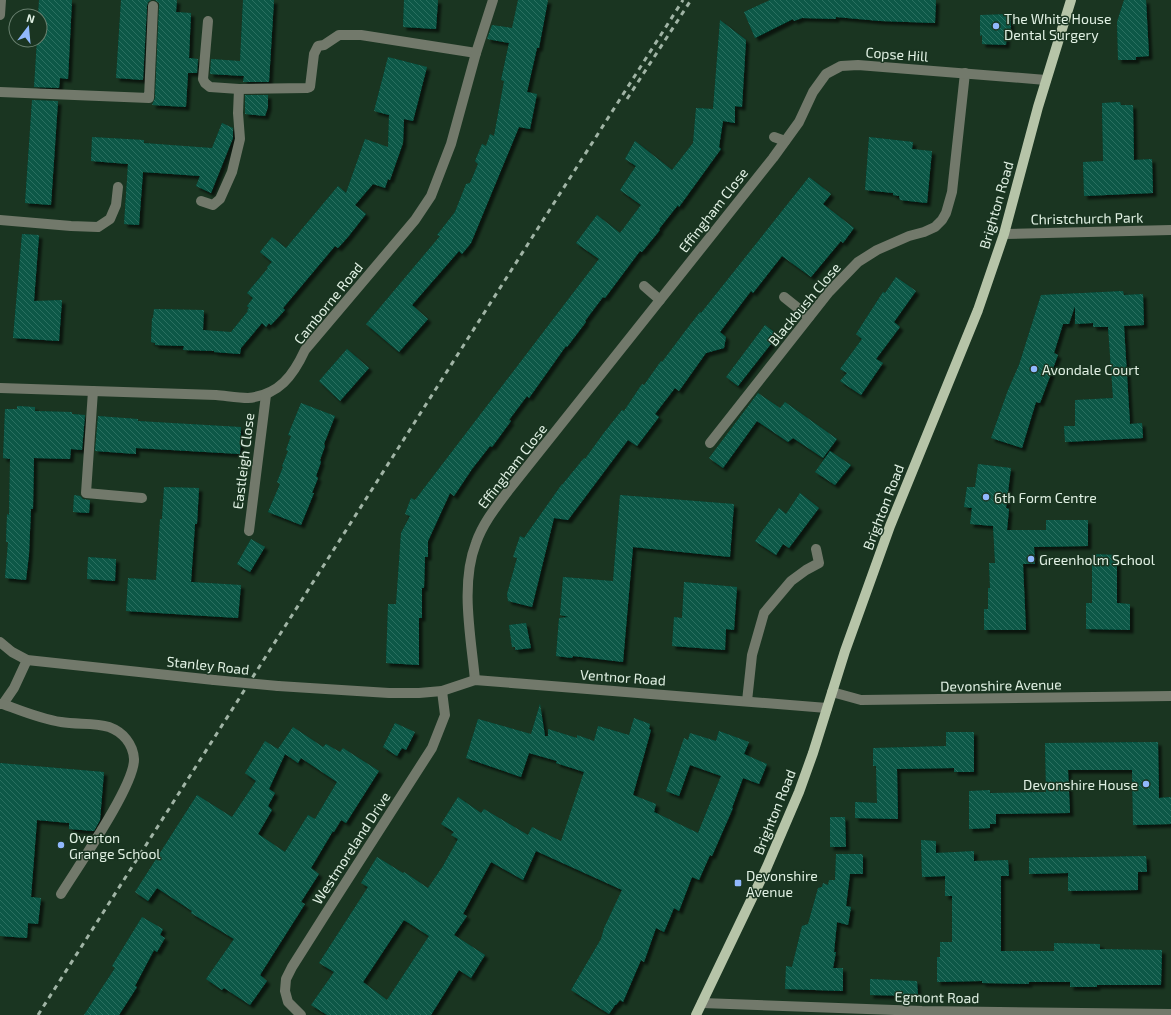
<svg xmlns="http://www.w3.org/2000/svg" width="1171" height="1015" font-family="'Exo 2',sans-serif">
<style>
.building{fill:url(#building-back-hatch);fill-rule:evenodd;filter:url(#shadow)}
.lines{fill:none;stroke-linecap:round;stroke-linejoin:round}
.minor{stroke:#72796b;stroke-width:10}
.major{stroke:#b6c4a8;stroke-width:10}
.rail{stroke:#a0b4a5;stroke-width:3;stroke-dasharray:5 5;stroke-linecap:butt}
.minor-bridge{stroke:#72796b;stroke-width:10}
.poi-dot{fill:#91b8fd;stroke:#1a3521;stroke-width:1.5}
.labels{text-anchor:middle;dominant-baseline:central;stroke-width:3;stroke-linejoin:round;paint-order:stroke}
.poi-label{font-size:14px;fill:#e0f0e3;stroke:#1a3521;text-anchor:start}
.street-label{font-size:14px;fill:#e0f0e3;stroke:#1a3521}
</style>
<defs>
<pattern id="building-back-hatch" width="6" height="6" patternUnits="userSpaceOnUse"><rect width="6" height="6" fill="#085847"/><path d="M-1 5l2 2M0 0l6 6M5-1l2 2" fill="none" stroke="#2c7061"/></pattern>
<filter id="shadow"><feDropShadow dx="3.5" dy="3.5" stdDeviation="1" flood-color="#0009"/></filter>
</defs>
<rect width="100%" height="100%" fill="#1a3521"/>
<!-- building -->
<g class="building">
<path d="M 39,0 L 72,0 L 68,79 L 60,78 L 59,88 L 34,87 L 37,40 L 40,40 L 40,16 L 38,16 Z"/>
<path d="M 121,0 L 151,0 L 148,2 L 147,6 L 143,80 L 116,78 Z"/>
<path d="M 155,0 L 177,0 L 176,12 L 191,13 L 189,58 L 198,59 L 197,73 L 188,73 L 186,107 L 152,105 L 155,98 L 159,6 L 159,3 Z"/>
<path d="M 243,0 L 274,0 L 269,82 L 243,82 L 244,76 L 210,74 L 211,59 L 240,61 Z"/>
<path d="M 404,0 L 438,0 L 436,29 L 403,27 Z"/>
<path d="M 518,0 L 548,0 L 539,48 L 537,48 L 527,92 L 537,94 L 530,129 L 519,127 L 471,243 L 462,254 L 459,251 L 412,305 L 428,319 L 399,352 L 366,324 L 440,236 L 437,235 L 455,212 L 466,184 L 470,183 L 478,164 L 475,161 L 482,144 L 486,146 L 490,134 L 494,136 L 504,81 L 501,80 L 509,43 L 487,39 L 492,25 L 512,28 Z"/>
<path d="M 770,0 L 936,0 L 935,23 L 880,21 L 836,17 L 836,19 L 802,18 L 794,21 L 793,19 L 755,38 L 744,12 Z"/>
<path d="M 1124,0 L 1146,0 L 1149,56 L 1136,57 L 1136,60 L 1118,60 L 1117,22 Z"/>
<path d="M 1010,14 L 1011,31 L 1007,32 L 1006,45 L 982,44 L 982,35 L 980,36 L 980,15 Z"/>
<path d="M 720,20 L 746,40 L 742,107 L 735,106 L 735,123 L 723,121 L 719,147 L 721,149 L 679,207 L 678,205 L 659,229 L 660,230 L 642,252 L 640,251 L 605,298 L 603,297 L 585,321 L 586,322 L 567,347 L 566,346 L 529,398 L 527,396 L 509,420 L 511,421 L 492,447 L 490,446 L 472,469 L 454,496 L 450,493 L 428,541 L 428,557 L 425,557 L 424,588 L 422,588 L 422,618 L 419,618 L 419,665 L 386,663 L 388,604 L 396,604 L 401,533 L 410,516 L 405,514 L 411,498 L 415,500 L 599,259 L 576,243 L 597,215 L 620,233 L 641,205 L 620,190 L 636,166 L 625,159 L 635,141 L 672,170 L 693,143 L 696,108 L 713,109 Z"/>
<path d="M 388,57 L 427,67 L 413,121 L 404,119 L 403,143 L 390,180 L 388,179 L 385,188 L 373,184 L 355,205 L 366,214 L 348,237 L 338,248 L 335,246 L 283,308 L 285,310 L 271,325 L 269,323 L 266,327 L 262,323 L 241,348 L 240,354 L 214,352 L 214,351 L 183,350 L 184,346 L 155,345 L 155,343 L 151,342 L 152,318 L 153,318 L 154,309 L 204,310 L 203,330 L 231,332 L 248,311 L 247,310 L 249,308 L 247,306 L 253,298 L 247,293 L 268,268 L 267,267 L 272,262 L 260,252 L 272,237 L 286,248 L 338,186 L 346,193 L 365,139 L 388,147 L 389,115 L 374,111 Z"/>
<path d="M 245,95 L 268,95 L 268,107 L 265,116 L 245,114 Z"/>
<path d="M 32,100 L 58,101 L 51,205 L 25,203 Z"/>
<path d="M 1120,102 L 1121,105 L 1133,105 L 1134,160 L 1152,159 L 1153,193 L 1084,196 L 1083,162 L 1103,161 L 1102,103 Z"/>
<path d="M 222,123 L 233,128 L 233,138 L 211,193 L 196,186 L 200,176 L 143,172 L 139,225 L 124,224 L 128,164 L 91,161 L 92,137 L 144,140 L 144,143 L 212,148 Z"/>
<path d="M 869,137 L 913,142 L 912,149 L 932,151 L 927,203 L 900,200 L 899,196 L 893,195 L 893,193 L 865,190 Z"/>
<path d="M 809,177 L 831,194 L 823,204 L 854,228 L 843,243 L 841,241 L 811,277 L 782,256 L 753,293 L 751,291 L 720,332 L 726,337 L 724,348 L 706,353 L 679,391 L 675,388 L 655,414 L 659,417 L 637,446 L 628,440 L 568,520 L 554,518 L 532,607 L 508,601 L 507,594 L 517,558 L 513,557 L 520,536 L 524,538 L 562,484 L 562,485 L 584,458 L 585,459 L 603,434 L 622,410 L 624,411 L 642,384 L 644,385 L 661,361 L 662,362 L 686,330 L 700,312 L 701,313 Z"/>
<path d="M 22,234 L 39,235 L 34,301 L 62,300 L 59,341 L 13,338 Z"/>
<path d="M 896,277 L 916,291 L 894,322 L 900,327 L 876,359 L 883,363 L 861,395 L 840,381 L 847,373 L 840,369 L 862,339 L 856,334 L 883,292 L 885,293 Z"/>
<path d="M 1123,291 L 1124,295 L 1143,294 L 1144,325 L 1124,326 L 1130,424 L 1142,423 L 1143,438 L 1065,442 L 1064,426 L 1075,426 L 1075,400 L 1113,398 L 1108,327 L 1093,327 L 1093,323 L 1075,324 L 1075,306 L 1069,324 L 1063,324 L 1054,353 L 1058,355 L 1040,403 L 1036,402 L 1022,448 L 991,438 L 1008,390 L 1019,365 L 1041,295 Z"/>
<path d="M 765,325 L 778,335 L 738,386 L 726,377 Z"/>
<path d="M 347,349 L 369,368 L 340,401 L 319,381 Z"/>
<path d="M 758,393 L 780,408 L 785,402 L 837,439 L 823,458 L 793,438 L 788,442 L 757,421 L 723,468 L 709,458 Z"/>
<path d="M 301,403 L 335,416 L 324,444 L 325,446 L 320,460 L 321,462 L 316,476 L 318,478 L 312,493 L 314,493 L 301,525 L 268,512 L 280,484 L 277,482 L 283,467 L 282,466 L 288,451 L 286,450 L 291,436 L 288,435 Z"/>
<path d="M 17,406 L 35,407 L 35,411 L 72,412 L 72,414 L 85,415 L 82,450 L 71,449 L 70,459 L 34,458 L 33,509 L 31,509 L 29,554 L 26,580 L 5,578 L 8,542 L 6,542 L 7,514 L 9,515 L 10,459 L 3,458 L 5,409 L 17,409 Z"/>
<path d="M 98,416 L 138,419 L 138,421 L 241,427 L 240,454 L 136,448 L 136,454 L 95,451 Z"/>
<path d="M 830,451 L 851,465 L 835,485 L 815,472 Z"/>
<path d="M 978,464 L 1011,468 L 1006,508 L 1009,509 L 1007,530 L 1046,530 L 1046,520 L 1088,520 L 1088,546 L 1034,547 L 1035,564 L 1023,564 L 1026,630 L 984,630 L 984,609 L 988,609 L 988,588 L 990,588 L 989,563 L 995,563 L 993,526 L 970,524 L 972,508 L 964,507 L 967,487 L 975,487 Z"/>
<path d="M 164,487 L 199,488 L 197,524 L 195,524 L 191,582 L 241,585 L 238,618 L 126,611 L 128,578 L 156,580 L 160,519 L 162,519 Z"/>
<path d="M 800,493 L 819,508 L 789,548 L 783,544 L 776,555 L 755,541 L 779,508 L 786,514 Z"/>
<path d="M 74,495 L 80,496 L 83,499 L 90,500 L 89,513 L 73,512 Z"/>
<path d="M 620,495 L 734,504 L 730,557 L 633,547 L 623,662 L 573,656 L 572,658 L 556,656 L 559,618 L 569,617 L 560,615 L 563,577 L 613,581 Z"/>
<path d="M 251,539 L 265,547 L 250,572 L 237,564 Z"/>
<path d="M 1092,554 L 1117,555 L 1117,603 L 1130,604 L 1130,630 L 1086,629 L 1086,603 L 1092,603 Z"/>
<path d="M 88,557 L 116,559 L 115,581 L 87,579 Z"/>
<path d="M 684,582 L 737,587 L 734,630 L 726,629 L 725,650 L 672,646 L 674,617 L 682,618 Z"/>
<path d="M 526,623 L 531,648 L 515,650 L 515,647 L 512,647 L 509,625 Z"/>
<path d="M 540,704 L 545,736 L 548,736 L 548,729 L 577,738 L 577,735 L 594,741 L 598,726 L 629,735 L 634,718 L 650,724 L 649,729 L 651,730 L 633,795 L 656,804 L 654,812 L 698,833 L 721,776 L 690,765 L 679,796 L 666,791 L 684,738 L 688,740 L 690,733 L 716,741 L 719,731 L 749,742 L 744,754 L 767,764 L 759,784 L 743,778 L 732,808 L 733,808 L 712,856 L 710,855 L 699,880 L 692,877 L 679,911 L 674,908 L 664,932 L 656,928 L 644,962 L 641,960 L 623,1002 L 620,1000 L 616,1005 L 615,1005 L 609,1014 L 571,990 L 601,939 L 604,928 L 622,890 L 536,851 L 523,880 L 491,862 L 463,914 L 467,916 L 454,935 L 485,955 L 471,978 L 459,970 L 431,1015 L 327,1015 L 311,1005 L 334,972 L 319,963 L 368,887 L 361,883 L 377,857 L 403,873 L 404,872 L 428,888 L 443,866 L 458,839 L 451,835 L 454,832 L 441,824 L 458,797 L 481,813 L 484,809 L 528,835 L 532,827 L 561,841 L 584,772 L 556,763 L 557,761 L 529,753 L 521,777 L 466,758 L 478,719 L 531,734 ZM 404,920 L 429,936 L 387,1000 L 363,982 Z"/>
<path d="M 395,723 L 415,732 L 406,750 L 402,748 L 397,756 L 383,747 Z"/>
<path d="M 293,727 L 323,747 L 326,744 L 340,752 L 343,748 L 379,771 L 346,823 L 341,820 L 334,832 L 333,831 L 311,868 L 319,874 L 301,902 L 305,904 L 260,975 L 267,981 L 250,1005 L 224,988 L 222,990 L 206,979 L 234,939 L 191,913 L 192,911 L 157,888 L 148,901 L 135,892 L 197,795 L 232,817 L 256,781 L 245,773 L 265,741 L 278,749 ZM 285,754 L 298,763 L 301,758 L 337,782 L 315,819 L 308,815 L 285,852 L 258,834 L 272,810 L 268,806 L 275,793 L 269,789 Z"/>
<path d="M 946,732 L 974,732 L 974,772 L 954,772 L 954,768 L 897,769 L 898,819 L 855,818 L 855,802 L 877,803 L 876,766 L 873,766 L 873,748 L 946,746 Z"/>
<path d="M 1158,742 L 1159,798 L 1171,797 L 1171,824 L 1133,825 L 1132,770 L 1068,770 L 1070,813 L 996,814 L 996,824 L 990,824 L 990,828 L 969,829 L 969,791 L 990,790 L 990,793 L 1046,792 L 1045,743 Z"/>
<path d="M 0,763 L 104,772 L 100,820 L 94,831 L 69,829 L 69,823 L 37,820 L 31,897 L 41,898 L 38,924 L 28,923 L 27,938 L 0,936 Z"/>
<path d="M 830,817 L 845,817 L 846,847 L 830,847 Z"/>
<path d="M 921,840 L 936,841 L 936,853 L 974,851 L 974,861 L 1008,860 L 1009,876 L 1001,876 L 1001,951 L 1054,951 L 1054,943 L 1100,944 L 1100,949 L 1162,950 L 1161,985 L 1097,985 L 1097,987 L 1070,987 L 1070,982 L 1029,982 L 1029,984 L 982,983 L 982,981 L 937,982 L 937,957 L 940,957 L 940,942 L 952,942 L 952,896 L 945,896 L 945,876 L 922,877 Z"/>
<path d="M 836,854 L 862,854 L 863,856 L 863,874 L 850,874 L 846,906 L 851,907 L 848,925 L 837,922 L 834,952 L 836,952 L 833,968 L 843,968 L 843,991 L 785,989 L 786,966 L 792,967 L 802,926 L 808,924 L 818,888 L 822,887 L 823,883 L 828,885 L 829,880 L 835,880 Z"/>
<path d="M 1146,856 L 1147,872 L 1138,872 L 1138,890 L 1068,891 L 1068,873 L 1029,874 L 1029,858 Z"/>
<path d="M 142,917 L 163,929 L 160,935 L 165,938 L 157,952 L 154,950 L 135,986 L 137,987 L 119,1015 L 84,1015 L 115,968 L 112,966 Z"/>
<path d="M 870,979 L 917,981 L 918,996 L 870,995 Z"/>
</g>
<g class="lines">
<!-- minor -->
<g class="minor">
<path d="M 0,15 L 1,0"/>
<path d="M 208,21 L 203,79 L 205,83 L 210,87 L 239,89 L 307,88 L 310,87 L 314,54 L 318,46 L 324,45 L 339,35 L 361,35 L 476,53"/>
<path d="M 0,92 L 149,98 L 153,6"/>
<path d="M 774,137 L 785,141"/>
<path d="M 201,201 L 213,205 L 220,199 L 232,172 L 240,139 L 238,113 L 239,89"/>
<path d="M 0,220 L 71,226 L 98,227 L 110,219 L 116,205 L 118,187"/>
<path d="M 1004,234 L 1171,230"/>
<path d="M 644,286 L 660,300"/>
<path d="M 784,297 L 809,317"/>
<path d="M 0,388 L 216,395 C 227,396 238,398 248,398 C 279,395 293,376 305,350 L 415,220 L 431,196 L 451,144 L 476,53 L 493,0"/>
<path d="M 93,391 L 86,493 L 142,498"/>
<path d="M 710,443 L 829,292 L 858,262 L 877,250 L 909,236 L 924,232 L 935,227 L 942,220 L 946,213 L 952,192 L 965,73"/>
<path d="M 249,531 L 266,395"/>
<path d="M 0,642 L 12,652 L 27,660 L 214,680"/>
<path d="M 475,680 C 471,637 460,584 476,543 C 483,523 496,507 508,491 L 773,158 L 799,122 L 813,92 L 826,74 L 841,66 L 858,65 L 1046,80"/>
<path d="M 278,686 L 389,693 L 419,693 L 442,691 L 475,680 L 827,708"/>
<path d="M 832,692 L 861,700 L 1171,696"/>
<path d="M 747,701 L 752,655 L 764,613 L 791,581 L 806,570 L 819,563 L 816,549"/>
<path d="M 0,704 L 3,704 L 14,688 L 27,660"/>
<path d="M 3,704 C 22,711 41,719 61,722 C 77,725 94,722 109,727 C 123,732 133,744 134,759 C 135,785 77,868 61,894"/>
<path d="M 702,1003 L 922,1011 L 1171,1014"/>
<path d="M 301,1015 L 288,1002 L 285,991 L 286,979 L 292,967 L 330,907 L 432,748 L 445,715 L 442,691"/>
</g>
<!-- major -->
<path class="major" d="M 696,1015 L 766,869 L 799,792 L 813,753 L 845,651 L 890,526 L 978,310 L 1004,234 L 1038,107 L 1071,0"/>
<!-- rail -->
<g class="rail">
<path d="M 627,99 L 691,0"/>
<path d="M 38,1015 L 683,0"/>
</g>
<!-- minor-bridge -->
<path class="minor-bridge" d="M 214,680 L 278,686"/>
</g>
<!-- markers -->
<g class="poi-dot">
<circle cx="996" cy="26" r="4"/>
<circle cx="1034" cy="369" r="4"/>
<circle cx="986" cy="497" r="4"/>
<circle cx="1031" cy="559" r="4"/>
<circle cx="1146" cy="784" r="4"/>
<circle cx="61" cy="845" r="4"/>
<rect x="734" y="879" width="8" height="8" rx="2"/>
</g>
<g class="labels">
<!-- poi labels -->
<g class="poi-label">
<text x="1004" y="18">The White House<tspan x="1004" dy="16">Dental Surgery</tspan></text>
<text x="1042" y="369">Avondale Court</text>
<text x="994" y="497">6th Form Centre</text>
<text x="1039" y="559">Greenholm School</text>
<text x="1138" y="784" text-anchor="end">Devonshire House</text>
<text x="69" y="837">Overton<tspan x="69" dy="16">Grange School</tspan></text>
<text x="746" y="875">Devonshire<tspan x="746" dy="16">Avenue</tspan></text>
</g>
<!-- street labels -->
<g class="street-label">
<text transform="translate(897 54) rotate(4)">Copse Hill</text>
<text transform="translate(996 205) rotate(-74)">Brighton Road</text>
<text transform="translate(713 210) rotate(-52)">Effingham Close</text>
<text transform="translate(1087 218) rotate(-1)">Christchurch Park</text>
<text transform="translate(328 303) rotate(-51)">Camborne Road</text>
<text transform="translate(804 304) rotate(-50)">Blackbush Close</text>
<text transform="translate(243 461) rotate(-83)">Eastleigh Close</text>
<text transform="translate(512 466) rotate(-52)">Effingham Close</text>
<text transform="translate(883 507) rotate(-69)">Brighton Road</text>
<text transform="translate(208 665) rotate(6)">Stanley Road</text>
<text transform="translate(623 677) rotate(4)">Ventnor Road</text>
<text transform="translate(1001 685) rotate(-1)">Devonshire Avenue</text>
<text transform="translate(774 812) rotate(-68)">Brighton Road</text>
<text transform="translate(351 848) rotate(-57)">Westmoreland Drive</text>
<text transform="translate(937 997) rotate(1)">Egmont Road</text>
</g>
</g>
<!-- north arrow -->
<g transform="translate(28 28) rotate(16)"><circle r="19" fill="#1a3521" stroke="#69806f"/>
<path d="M0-3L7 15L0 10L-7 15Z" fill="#91b8fd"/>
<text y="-6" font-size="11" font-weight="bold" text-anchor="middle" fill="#e0f0e3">N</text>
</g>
</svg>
